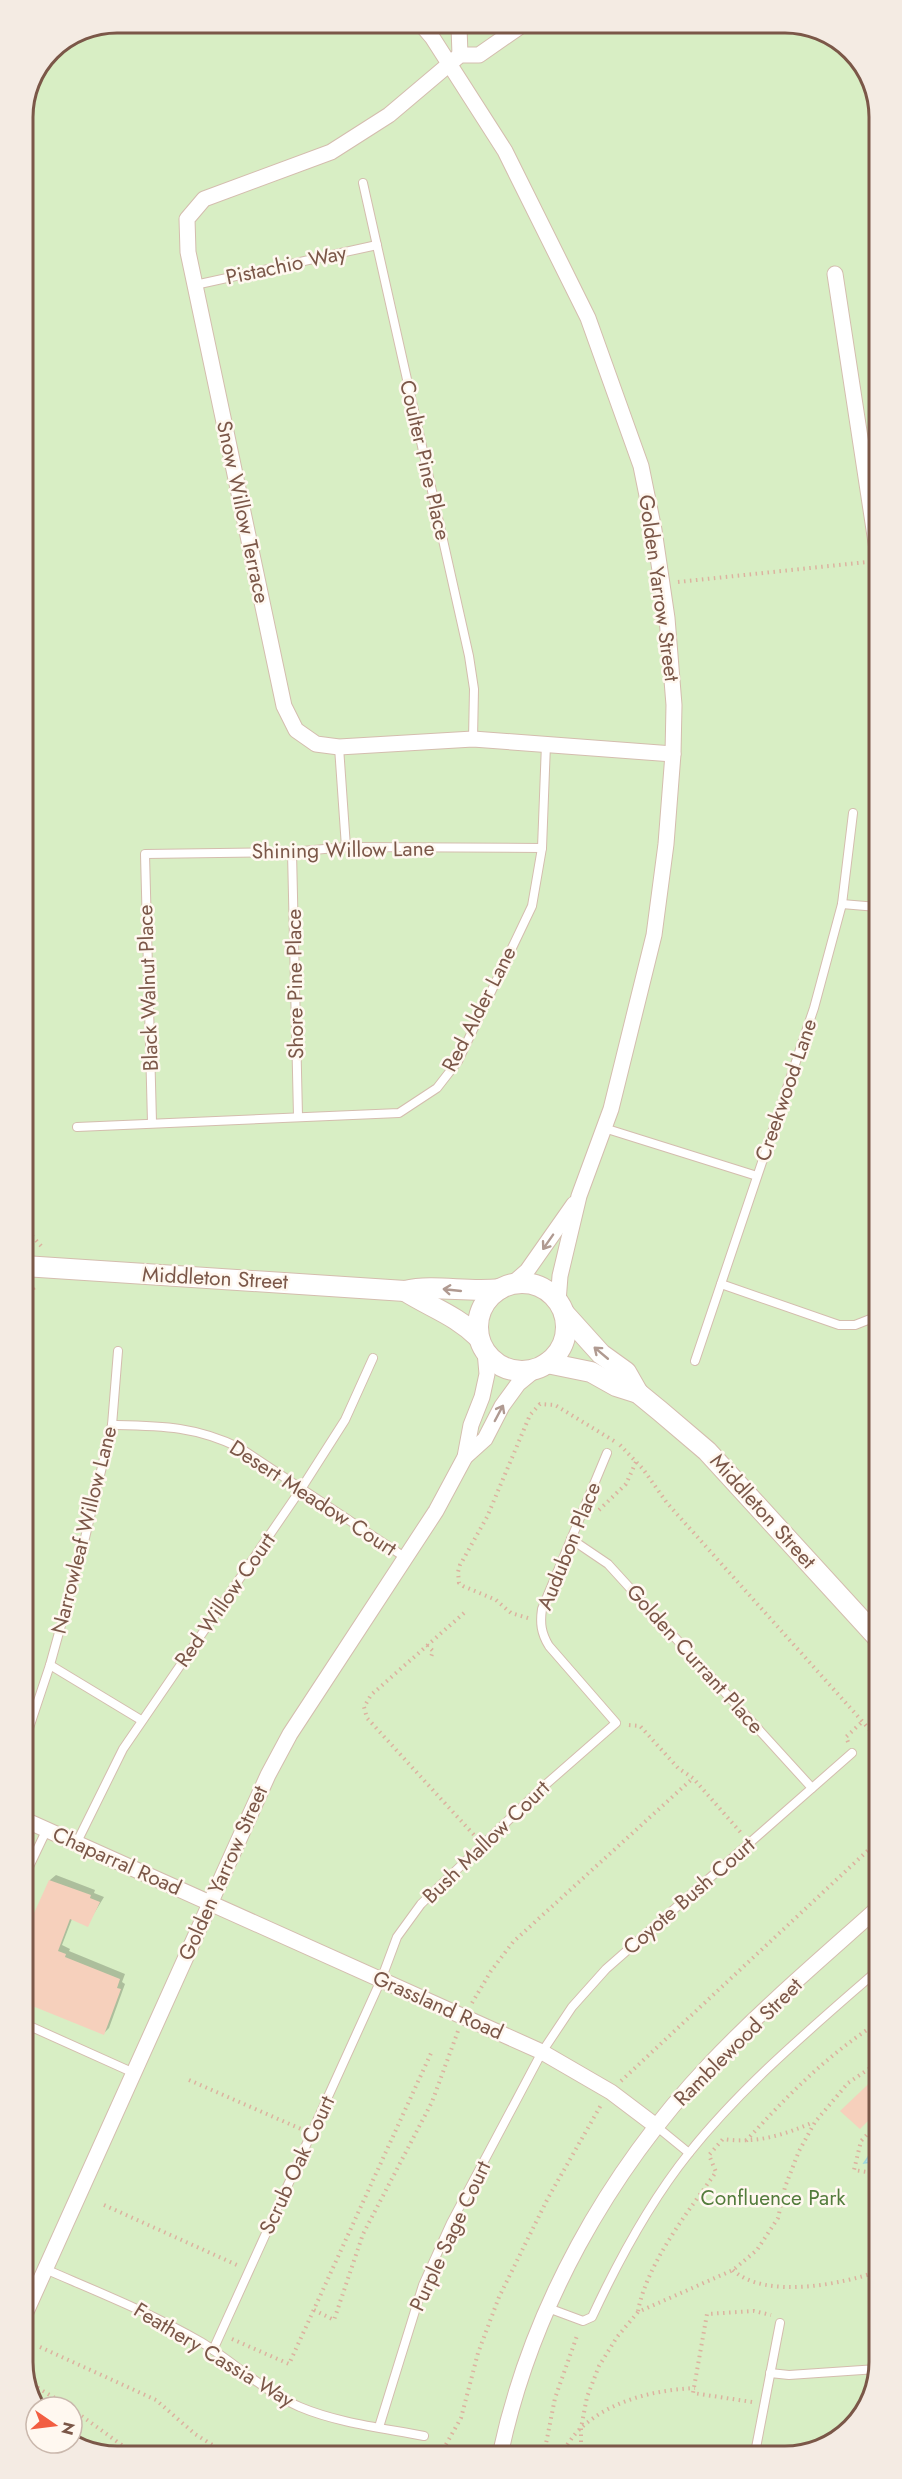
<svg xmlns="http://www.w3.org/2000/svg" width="902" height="2479" font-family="Jost,sans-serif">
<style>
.green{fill:#d8eec4}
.water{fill:#b9e7ea;stroke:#9fd8dd;stroke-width:1.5}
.shadow{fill:#0003}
.building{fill:#f6d0bc}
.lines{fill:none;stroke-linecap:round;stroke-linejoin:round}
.service-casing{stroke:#d4bdae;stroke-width:10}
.minor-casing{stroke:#d4bdae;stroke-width:17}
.tertiary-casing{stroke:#d4bdae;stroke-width:22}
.path{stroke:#dcb29f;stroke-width:4;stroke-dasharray:1.5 4.5;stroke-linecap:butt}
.service{stroke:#fff;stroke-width:8}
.minor{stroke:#fff;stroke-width:15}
.tertiary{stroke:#fff;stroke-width:20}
.oneway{stroke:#b09a91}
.labels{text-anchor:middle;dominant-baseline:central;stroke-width:5;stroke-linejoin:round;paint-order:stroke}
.street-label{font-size:21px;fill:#7b5748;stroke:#fff8f0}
.park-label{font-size:21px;fill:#537c3c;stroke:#fff8f0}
.rim{fill:none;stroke:#7b5748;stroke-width:3}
</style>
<rect width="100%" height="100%" fill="#fef4e8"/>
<!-- green -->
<path class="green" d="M 117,23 L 792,23 L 847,46 L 876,92 L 879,2363 L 860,2420 L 810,2453 L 110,2456 L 72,2440 L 72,2407 L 38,2407 L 26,2387 L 23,111 L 50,50 Z"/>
<!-- water -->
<path class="water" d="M 879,2141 L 879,2161 L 864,2163 Z"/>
<!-- shadow -->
<path class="shadow" d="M 56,1875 L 95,1890 L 94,1893 L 104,1897 L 87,1925 L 72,1919 L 62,1945 L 70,1949 L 69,1951 L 125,1974 L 122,1982 L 125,1984 L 109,2028 L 104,2033 L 25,1942 L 50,1880 Z"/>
<!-- building -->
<g class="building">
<path d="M 49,1880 L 91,1895 L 90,1898 L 100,1902 L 88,1927 L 70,1919 L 58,1951 L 66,1954 L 65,1957 L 120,1979 L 117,1988 L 121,1989 L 104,2035 L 25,2003 L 25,1933 Z"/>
<path d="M 879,2074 L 879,2110 L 860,2129 L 840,2111 Z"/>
</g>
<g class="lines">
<!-- service casing -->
<g class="service-casing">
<g id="service">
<path d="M 363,183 L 469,656 L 474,689 L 473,739"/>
<path d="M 195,285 L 377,245"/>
<path d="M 339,747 L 346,847"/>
<path d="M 292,852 L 298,1116"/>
<path d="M 842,904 L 877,907"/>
<path d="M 152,1122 L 145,854 L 292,852 L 346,847 L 542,848"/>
<path d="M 77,1127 L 399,1113 L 437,1088 L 458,1061 L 532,906 L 542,848 L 546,744"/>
<path d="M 604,1128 L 757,1176"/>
<path d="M 721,1284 L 839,1325 L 855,1325 L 878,1316"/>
<path d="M 695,1361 L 814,1008 L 842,904 L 853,813"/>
<path d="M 112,1425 C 162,1426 195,1426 240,1448 L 406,1558"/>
<path d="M 571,1539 L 608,1564 L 812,1788"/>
<path d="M 50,1665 L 141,1720"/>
<path d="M 25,1740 L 50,1665 L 84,1542 L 112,1425 L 118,1351"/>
<path d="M 77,1842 L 123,1749 L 301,1489 L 345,1420 L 373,1358"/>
<path d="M 25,1875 L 47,1829"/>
<path d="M 25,2024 L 134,2073"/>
<path d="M 656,2126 L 689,2153"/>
<path d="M 45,2269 C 98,2292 151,2313 201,2342 C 235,2363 263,2391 300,2407 C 338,2423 383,2428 424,2436"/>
<path d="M 548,2308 L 583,2321 L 592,2317 C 619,2259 649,2203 689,2153 C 744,2084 813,2027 879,1969"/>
<path d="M 213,2350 L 381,1980 L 397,1937 L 421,1904 L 544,1786 L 616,1723 L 549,1646 C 541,1633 540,1623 542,1609 L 607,1453"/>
<path d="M 770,2373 L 789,2375 L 877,2369"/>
<path d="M 379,2427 L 423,2285 L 451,2223 L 542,2052 L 572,2007 L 606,1969 L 852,1753"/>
<path d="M 755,2453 L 780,2323"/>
</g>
</g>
<!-- minor casing -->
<g class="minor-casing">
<g id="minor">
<path d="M 420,23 L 432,37 L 505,151 L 588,318 L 641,466 L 654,530 L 667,618 L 674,705 L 673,754 L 666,844 L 654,935 L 611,1109 L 579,1196 L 560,1276 L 558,1302"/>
<path d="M 525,23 L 479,55 L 460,55 L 389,115 L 331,152 L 204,199 L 187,219 L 188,252 L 284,706 L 296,730 L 316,744 L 339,747 L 473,739 L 673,754"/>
<path d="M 460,55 L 459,27 L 464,23"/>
<path d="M 835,274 L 877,549"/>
<path d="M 512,1284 L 527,1271 L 574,1204"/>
<path d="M 465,1457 L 485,1439 L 502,1406 L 518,1384 L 535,1370"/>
<path d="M 25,1820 L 542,2052 L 611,2092 L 656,2126"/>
<path d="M 26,2312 L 268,1775 L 290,1734 L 436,1511 L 465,1457 L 471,1425 L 482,1397 L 487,1374 L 485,1351"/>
<path d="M 500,2455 C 531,2309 608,2172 710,2064 C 762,2009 822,1958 879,1907"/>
</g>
</g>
<!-- tertiary casing -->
<g class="tertiary-casing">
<g id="tertiary">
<path d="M 24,1266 L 405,1291 C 435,1284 467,1293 500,1289"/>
<circle cx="522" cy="1327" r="44"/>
<path d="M 405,1291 C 432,1308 456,1315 479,1338"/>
<path d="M 564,1313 L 601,1354 L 626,1372 L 638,1393"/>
<path d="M 547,1363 L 591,1372 L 616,1386 L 638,1393 L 660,1411 L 707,1451 L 878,1638"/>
</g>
</g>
<!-- path -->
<g class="path">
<path d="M 678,582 L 867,562"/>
<path d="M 24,1227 L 42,1247"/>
<path d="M 24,1296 L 35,1287"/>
<path d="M 620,1445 L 643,1469 L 667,1503 L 879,1740"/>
<path d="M 599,1510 L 626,1484 L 636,1462"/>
<path d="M 464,1613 L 371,1695 L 364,1707 L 367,1718 L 474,1835"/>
<path d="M 528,1618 L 511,1613 L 496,1600 L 463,1586 L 459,1583 L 458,1572 L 460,1565 L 487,1517 L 530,1415 L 540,1404 L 555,1405 L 614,1441"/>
<path d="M 427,1645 L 433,1651 L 430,1660"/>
<path d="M 629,1725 L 640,1726 L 678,1768 L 693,1778 L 742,1834"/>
<path d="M 848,1742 L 846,1737 L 863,1721"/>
<path d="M 472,2003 L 491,1971 L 513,1942 L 693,1778"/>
<path d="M 189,2080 L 301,2129"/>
<path d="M 621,2081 L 879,1840"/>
<path d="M 879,2122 L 861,2141 L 854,2170 L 879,2174"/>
<path d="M 746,2141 C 786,2097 828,2054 879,2022"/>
<path d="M 104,2205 L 237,2265"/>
<path d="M 733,2270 C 765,2300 843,2284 879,2271"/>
<path d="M 314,2310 L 334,2320 L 363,2234 L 432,2102 L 458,2031"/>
<path d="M 638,2311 C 647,2263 688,2212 716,2172 L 709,2155 L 723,2139 C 757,2144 783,2135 814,2122"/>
<path d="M 232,2339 L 289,2364 L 432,2051"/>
<path d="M 40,2347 L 156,2400 L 195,2434 L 230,2456"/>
<path d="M 26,2385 L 38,2388 L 70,2407"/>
<path d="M 752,2402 L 693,2393 L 707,2314 L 754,2311 L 771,2315"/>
<path d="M 72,2409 L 137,2456"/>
<path d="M 544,2454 L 555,2398 L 578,2333"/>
<path d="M 560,2454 C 567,2446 573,2435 581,2428 C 611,2400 655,2390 695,2388"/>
<path d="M 581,2454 L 581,2428 L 587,2397 L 599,2366 L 617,2337 L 638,2312 L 733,2270 L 757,2250 L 778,2218 L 785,2187 L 799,2151 L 815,2122 L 848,2083 L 879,2062"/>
<path d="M 440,2455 L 461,2418 L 478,2353 L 499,2297 L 548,2198 L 601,2105"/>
</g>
<!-- service -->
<use href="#service" class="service"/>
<!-- minor -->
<use href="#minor" class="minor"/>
<!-- tertiary -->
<use href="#tertiary" class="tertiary"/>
</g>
<!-- one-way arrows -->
<defs><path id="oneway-shaft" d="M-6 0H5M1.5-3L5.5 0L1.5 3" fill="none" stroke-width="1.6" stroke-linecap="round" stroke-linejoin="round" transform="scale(1.5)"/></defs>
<g class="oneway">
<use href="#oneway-shaft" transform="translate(548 1242) rotate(125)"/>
<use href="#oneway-shaft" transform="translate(452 1290) rotate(-174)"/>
<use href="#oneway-shaft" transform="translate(601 1353) rotate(-140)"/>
<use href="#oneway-shaft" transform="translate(499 1413) rotate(-62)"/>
</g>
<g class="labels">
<!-- street labels -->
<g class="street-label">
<text transform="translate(286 265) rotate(-12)">Pistachio Way</text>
<text transform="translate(425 460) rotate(77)">Coulter Pine Place</text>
<text transform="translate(243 512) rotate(78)">Snow Willow Terrace</text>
<text transform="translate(659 588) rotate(82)">Golden Yarrow Street</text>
<text transform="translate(343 850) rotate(-1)">Shining Willow Lane</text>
<text transform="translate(295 984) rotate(-91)">Shore Pine Place</text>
<text transform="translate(148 988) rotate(-92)">Black Walnut Place</text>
<text transform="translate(479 1009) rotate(-63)">Red Alder Lane</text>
<text transform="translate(786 1090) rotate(-71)">Creekwood Lane</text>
<text transform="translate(215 1278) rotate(3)">Middleton Street</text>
<text transform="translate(313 1498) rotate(33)">Desert Meadow Court</text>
<text transform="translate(763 1511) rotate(48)">Middleton Street</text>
<text transform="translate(84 1530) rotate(-76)">Narrowleaf Willow Lane</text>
<text transform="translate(569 1546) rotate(-68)">Audubon Place</text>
<text transform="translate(225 1600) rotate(-55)">Red Willow Court</text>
<text transform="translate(695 1659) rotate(48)">Golden Currant Place</text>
<text transform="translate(486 1842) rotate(-44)">Bush Mallow Court</text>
<text transform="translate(117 1861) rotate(24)">Chaparral Road</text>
<text transform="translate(223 1873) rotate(-66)">Golden Yarrow Street</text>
<text transform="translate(689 1896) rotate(-41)">Coyote Bush Court</text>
<text transform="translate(438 2005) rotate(24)">Grassland Road</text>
<text transform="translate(738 2042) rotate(-45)">Ramblewood Street</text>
<text transform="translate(297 2165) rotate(-65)">Scrub Oak Court</text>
<text transform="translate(450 2236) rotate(-65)">Purple Sage Court</text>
<text transform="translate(214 2355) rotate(31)">Feathery Cassia Way</text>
</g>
<!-- park labels -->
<g class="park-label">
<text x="773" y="2198">Confluence Park</text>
</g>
</g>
<!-- crop -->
<path d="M0 0H902V2479H0ZM117 33H785A84 84 0 0 1 869 117V2362A84 84 0 0 1 785 2446H117A84 84 0 0 1 33 2362V117A84 84 0 0 1 117 33Z" fill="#f4ebe3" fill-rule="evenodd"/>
<path class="rim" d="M117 33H785A84 84 0 0 1 869 117V2362A84 84 0 0 1 785 2446H117A84 84 0 0 1 33 2362V117A84 84 0 0 1 117 33Z"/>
<!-- north arrow -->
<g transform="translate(54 2425) rotate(104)"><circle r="28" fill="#fff8f0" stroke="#cab8ad" stroke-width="1.5"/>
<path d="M0-4.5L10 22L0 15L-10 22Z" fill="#f25e42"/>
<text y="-9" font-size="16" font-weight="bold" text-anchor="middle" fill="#7b5748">N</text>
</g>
</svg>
